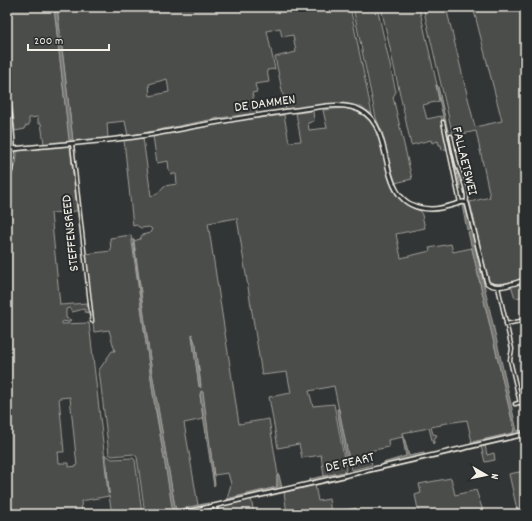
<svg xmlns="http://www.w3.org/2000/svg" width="532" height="521" font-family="Dekko,sans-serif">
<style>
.green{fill:#4b4d4c;stroke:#a09f9a;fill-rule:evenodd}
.water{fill:#727370;stroke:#a6a5a0}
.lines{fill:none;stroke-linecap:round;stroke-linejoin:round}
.minor-casing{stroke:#f4f1e8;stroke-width:5}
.tertiary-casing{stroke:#f4f1e8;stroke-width:6}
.minor{stroke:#2a2d2e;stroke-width:2}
.tertiary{stroke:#2a2d2e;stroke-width:3}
.labels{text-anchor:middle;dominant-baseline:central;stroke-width:4;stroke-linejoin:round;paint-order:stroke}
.street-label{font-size:14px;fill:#f4f1e8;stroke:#2a2d2e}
</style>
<rect width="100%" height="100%" fill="#323535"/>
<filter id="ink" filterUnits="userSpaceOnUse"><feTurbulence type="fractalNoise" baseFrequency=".025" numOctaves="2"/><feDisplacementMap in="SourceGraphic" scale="8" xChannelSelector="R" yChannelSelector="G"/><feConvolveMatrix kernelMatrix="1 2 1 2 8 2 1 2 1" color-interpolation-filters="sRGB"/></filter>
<g filter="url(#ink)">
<!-- green -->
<g class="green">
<path d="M 7,7 L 54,7 L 65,103 L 70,140 L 72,133 L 57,7 L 350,7 L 372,114 L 361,107 L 343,103 L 286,109 L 275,57 L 296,52 L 293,35 L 282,37 L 280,28 L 267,31 L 275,69 L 267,70 L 269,82 L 255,84 L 257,92 L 252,93 L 257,113 L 219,118 L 128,136 L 125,121 L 107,123 L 108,138 L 44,144 L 41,123 L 38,123 L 38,117 L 29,118 L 29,125 L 25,126 L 25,129 L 15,131 L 7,53 ZM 167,79 L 169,92 L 150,96 L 149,84 Z"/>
<path d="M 353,7 L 377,7 L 396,92 L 393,97 L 412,179 L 395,183 L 393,180 L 382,132 L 376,118 Z"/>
<path d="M 381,7 L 419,7 L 437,85 L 436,85 L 439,101 L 423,105 L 427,119 L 441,116 L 448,148 L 442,150 L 441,145 L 439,145 L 438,141 L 432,143 L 431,140 L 411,145 Z"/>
<path d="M 423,7 L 446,7 L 475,127 L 502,121 L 473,7 L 525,7 L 525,261 L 523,262 L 525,278 C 515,280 494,289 487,279 L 470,202 L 490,197 L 476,131 L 453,136 Z"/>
<path d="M 344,108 C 406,119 364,197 421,211 L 425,228 L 396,234 L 401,258 L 430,251 L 429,248 L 451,244 L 453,252 L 472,248 L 514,429 L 513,433 L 472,442 L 467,420 L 441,424 L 441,425 L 431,427 L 433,434 L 437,435 L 434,440 L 434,443 L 433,444 L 429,428 L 402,433 L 403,437 L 388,440 L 389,447 L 369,451 L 372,465 L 351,470 L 334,386 L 309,391 L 313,406 L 334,404 L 346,469 L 345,472 L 324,476 L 321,455 L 302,458 L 299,444 L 278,448 L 269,397 L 291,393 L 287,372 L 262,375 L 237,218 L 208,223 L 239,424 L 269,419 L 278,475 L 277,476 L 277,487 L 227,499 L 231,484 L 228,473 L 214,475 L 202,392 L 200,395 L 203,419 L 184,423 L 198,505 L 177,511 L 175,507 L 152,373 L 134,241 L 140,239 L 142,235 L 150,233 L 152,229 L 149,227 L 141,228 L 136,225 L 133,226 L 124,140 L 143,138 L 151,196 L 157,194 L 164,186 L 177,184 L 176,174 L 172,174 L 169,171 L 168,161 L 157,163 L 153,136 L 223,122 L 284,115 L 289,142 L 301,141 L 296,113 L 313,111 L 314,121 L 308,123 L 309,130 L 327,128 L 323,110 ZM 192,336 L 196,346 L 201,385 L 199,387 Z"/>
<path d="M 7,121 C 9,139 14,157 7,174 Z"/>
<path d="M 70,146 L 77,211 L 51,213 L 60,305 L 87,303 L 88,313 L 85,312 L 85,310 L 84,309 L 72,312 L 70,308 L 66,309 L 66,318 L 71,320 L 69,322 L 62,321 L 62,324 L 89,323 L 109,494 L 106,455 L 112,459 L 133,458 L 135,460 L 142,514 L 112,514 L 109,496 L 81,501 L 82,514 L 7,514 L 7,183 C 13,173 18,163 17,151 ZM 70,397 L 77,466 L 69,467 L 69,463 L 59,463 L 58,452 L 64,452 L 59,398 Z"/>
<path d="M 131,235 L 155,407 L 173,508 L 172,512 L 158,514 L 145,514 L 137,457 L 134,454 L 112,456 L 109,454 L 99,370 L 112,351 L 115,351 L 109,330 L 94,332 L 85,254 L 111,251 L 110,238 Z"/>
<path d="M 525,282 L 525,296 L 515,298 L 511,285 Z"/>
<path d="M 485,445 L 487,455 L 494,453 L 495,460 L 485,462 L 481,446 Z"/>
<path d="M 519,472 L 525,472 L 525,514 L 518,514 L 509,474 Z"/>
<path d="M 451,478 L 455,495 L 476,490 L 484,514 L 419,514 L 415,495 L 421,493 L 419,484 Z"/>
<path d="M 315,485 L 318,501 L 329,499 L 331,513 L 356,508 L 357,514 L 287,514 L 284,492 Z"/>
<path d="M 251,499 L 254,514 L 219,514 L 218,507 Z"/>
</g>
<!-- water -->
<g class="water">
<path d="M 54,7 L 57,7 L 73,140 L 69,140 L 68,131 Z"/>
<path d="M 436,85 L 438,86 L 461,189 L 460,190 L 458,184 Z"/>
<path d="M 465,204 L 467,207 L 471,227 L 471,229 L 467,230 L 462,205 Z"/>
<path d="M 472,231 L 517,431 L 525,430 L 525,433 L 471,445 L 470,442 L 474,442 L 513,433 L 514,429 L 468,232 Z"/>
<path d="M 133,239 L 152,373 L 175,507 L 177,511 L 173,513 L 156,409 L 154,408 L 155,407 L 142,315 Z"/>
<path d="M 192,334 L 196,346 L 201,388 L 199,386 Z"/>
<path d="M 201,391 L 203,392 L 215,484 L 214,486 L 200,395 Z"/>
<path d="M 337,409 L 339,409 L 350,465 L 347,466 Z"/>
<path d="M 402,433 L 403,433 L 409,456 L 424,453 L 425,455 L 383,465 L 383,463 L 406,456 Z"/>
<path d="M 104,455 L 106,455 L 109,494 L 108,493 Z"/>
<path d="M 345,472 L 344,474 L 310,481 L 310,479 Z"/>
<path d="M 277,475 L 279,475 L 282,488 L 227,500 L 227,499 L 277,487 Z"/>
<path d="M 208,503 L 209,503 L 209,505 L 182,511 L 181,510 L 181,509 Z"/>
</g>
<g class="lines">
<!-- minor casing -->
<g class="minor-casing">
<g id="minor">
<path d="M 443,122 L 460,203"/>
<path d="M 451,136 C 453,146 455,156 458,167 C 461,176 470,194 466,203"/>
<path d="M 72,144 L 92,321"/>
<path d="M 498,287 L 512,349 L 510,360 L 520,403"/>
<path d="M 506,324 L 525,320"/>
<path d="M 515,404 L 525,401"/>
<path d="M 215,506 L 216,514"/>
</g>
</g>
<!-- tertiary casing -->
<g class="tertiary-casing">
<g id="tertiary">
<path d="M 7,94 C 10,118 19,157 7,179"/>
<path d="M 13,149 C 58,144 103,142 148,135 C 198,126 247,116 297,110 C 314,108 334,103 351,107 C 404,118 367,208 431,209 C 442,209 453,205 463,202 L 467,203 L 487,283 C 497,291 514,283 525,280"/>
<path d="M 179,514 L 525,434"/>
</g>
</g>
<!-- minor -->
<use href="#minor" class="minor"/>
<!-- tertiary -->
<use href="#tertiary" class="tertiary"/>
</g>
</g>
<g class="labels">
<!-- street labels -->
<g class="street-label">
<text transform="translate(265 104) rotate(-8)">DE DAMMEN</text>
<text transform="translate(464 161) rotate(76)">FALLAETSWEI</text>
<text transform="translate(71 233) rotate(-96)">STEFFENSREED</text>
<text transform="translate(350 463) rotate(-13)">DE FEART</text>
</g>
</g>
<!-- margin -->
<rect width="532" height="521" fill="none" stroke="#2a2d2e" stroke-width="24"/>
<rect x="12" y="12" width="508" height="497" fill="none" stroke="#f4f1e8" stroke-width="1.5" filter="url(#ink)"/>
<!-- north arrow -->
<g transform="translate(486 475) rotate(99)" stroke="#2a2d2e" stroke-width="3" paint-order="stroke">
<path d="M0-3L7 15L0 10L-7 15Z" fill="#f4f1e8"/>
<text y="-6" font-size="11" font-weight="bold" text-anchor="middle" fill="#f4f1e8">N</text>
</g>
<!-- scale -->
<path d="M28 44v6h81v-6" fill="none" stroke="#f4f1e8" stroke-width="2"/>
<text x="34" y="44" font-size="12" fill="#f4f1e8" stroke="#2a2d2e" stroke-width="3" paint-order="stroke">200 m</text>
</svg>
